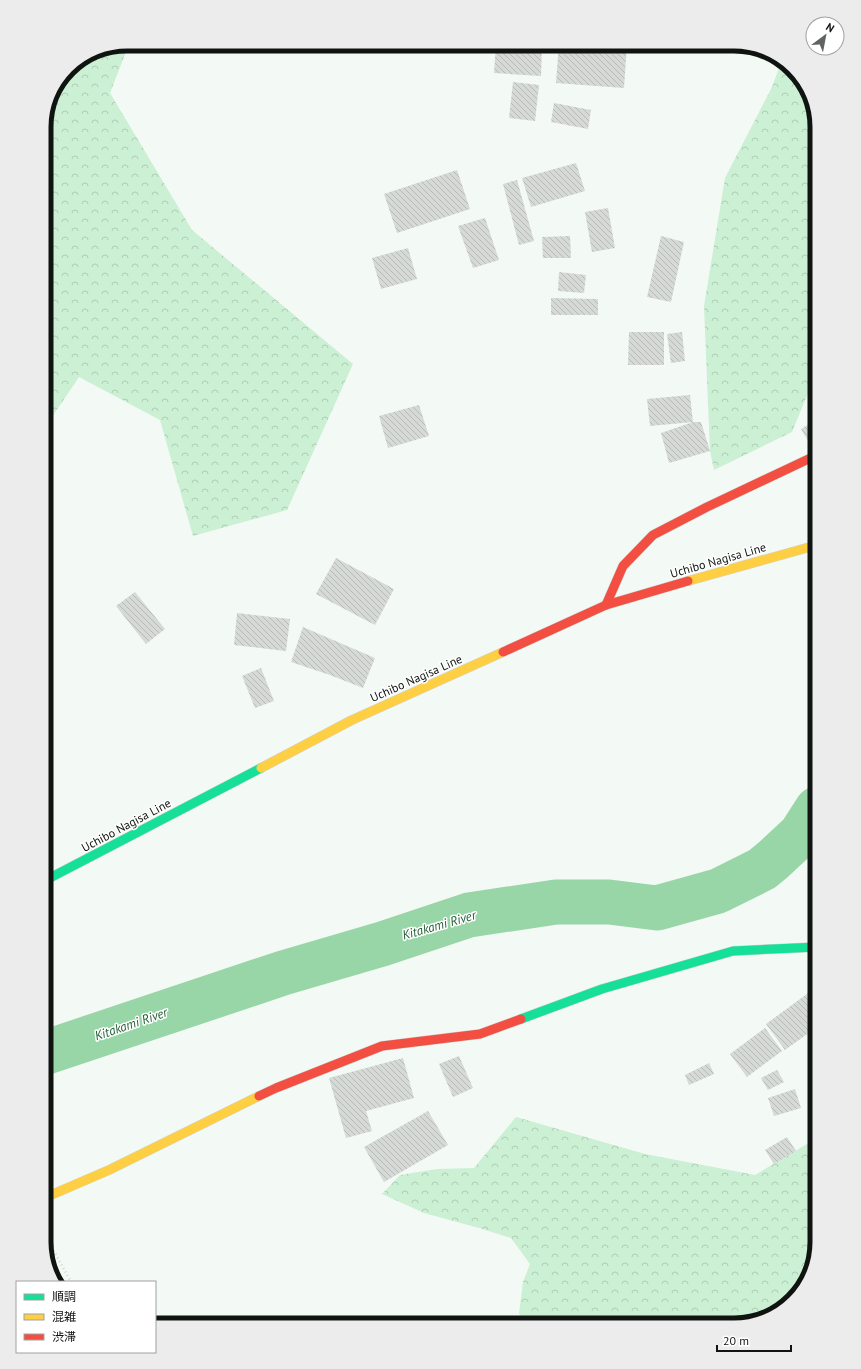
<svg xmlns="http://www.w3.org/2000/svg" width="861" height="1369" font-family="'PT Sans','Noto Sans JP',sans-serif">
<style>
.forest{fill:url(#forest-crowns)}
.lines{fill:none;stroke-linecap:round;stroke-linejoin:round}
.river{stroke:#98d6a8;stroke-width:45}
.building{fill:url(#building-back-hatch)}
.fast-casing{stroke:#d0d4d0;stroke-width:10}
.slow-casing{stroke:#d0d4d0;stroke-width:10}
.jam-casing{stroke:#d0d4d0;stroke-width:10}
.path{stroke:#cfd1cf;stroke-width:2.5;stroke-dasharray:1 3;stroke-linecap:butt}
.fast{stroke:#16e098;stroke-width:9}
.slow{stroke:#ffcf43;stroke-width:9}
.jam{stroke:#f24e42;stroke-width:9}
.labels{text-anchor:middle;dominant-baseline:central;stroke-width:3;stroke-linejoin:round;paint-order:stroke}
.street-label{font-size:12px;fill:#101411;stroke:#fff}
.water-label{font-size:13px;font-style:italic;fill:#215e34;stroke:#fff}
.rim{fill:none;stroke:#101411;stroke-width:5}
</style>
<defs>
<pattern id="forest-crowns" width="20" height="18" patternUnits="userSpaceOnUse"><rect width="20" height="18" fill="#cbf0d3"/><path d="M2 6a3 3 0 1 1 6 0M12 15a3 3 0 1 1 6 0" fill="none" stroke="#adcdb4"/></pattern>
<pattern id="building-back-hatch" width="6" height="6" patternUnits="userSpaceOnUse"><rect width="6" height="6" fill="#d6dad6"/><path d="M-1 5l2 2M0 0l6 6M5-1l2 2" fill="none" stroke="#b7bab7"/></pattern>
</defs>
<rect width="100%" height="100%" fill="#f3f9f4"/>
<!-- forest -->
<g class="forest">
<path d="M 129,44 L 110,93 L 192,230 L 353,364 L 287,510 L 193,536 L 160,420 L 79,377 L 44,429 L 44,122 L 50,95 L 68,68 L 95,50 Z"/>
<path d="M 782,60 L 808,90 L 817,127 L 817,371 L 792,432 L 714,470 L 710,451 L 704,306 L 725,178 L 772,87 Z"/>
<path d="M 516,1117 L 645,1154 L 755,1175 L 817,1138 L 817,1242 L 803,1288 L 771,1316 L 734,1325 L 635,1325 L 626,1323 L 619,1325 L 532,1325 L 519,1314 L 523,1282 L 530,1264 L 511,1238 L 479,1228 L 424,1213 L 382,1194 L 400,1175 L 437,1169 L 474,1168 Z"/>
</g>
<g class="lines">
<!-- river -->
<path class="river" d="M 44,1053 L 283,973 L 382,944 L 469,915 L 556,902 L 609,902 L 657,908 L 718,891 L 762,869 L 773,860 L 801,834 L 817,809"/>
</g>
<!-- building -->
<g class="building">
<path d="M 496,44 L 542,44 L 541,76 L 494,73 Z"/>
<path d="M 559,44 L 627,44 L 624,88 L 556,83 Z"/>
<path d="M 513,82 L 539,85 L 535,121 L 509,118 Z"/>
<path d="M 554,103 L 591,110 L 588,129 L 551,122 Z"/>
<path d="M 576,163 L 585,191 L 531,207 L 522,178 Z"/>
<path d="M 457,170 L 470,209 L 397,233 L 384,194 Z"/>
<path d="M 517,180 L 534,241 L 519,245 L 503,184 Z"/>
<path d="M 608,208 L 615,248 L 592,252 L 585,212 Z"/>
<path d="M 485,218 L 499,260 L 473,268 L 458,226 Z"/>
<path d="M 570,236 L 571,258 L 543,258 L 542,237 Z"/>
<path d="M 661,236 L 684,242 L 671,302 L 647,297 Z"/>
<path d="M 408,248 L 417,279 L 381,289 L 372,258 Z"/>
<path d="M 559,272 L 586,275 L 584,293 L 558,291 Z"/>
<path d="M 551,298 L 598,299 L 598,315 L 551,315 Z"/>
<path d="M 629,332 L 664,332 L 664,365 L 628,365 Z"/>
<path d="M 682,332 L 685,361 L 671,363 L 667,334 Z"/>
<path d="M 690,395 L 693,422 L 701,422 L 710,451 L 669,463 L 661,433 L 693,422 L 650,426 L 647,399 Z"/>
<path d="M 419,405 L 429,436 L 388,448 L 379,416 Z"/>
<path d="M 817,419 L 817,442 L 811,446 L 801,429 Z"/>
<path d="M 336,558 L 394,589 L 375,625 L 316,594 Z"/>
<path d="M 135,592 L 165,629 L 146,644 L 116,606 Z"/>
<path d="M 237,613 L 290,619 L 286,651 L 234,645 Z"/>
<path d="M 303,627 L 375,658 L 363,688 L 330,675 L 291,662 Z"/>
<path d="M 261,668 L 274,701 L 255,708 L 242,676 Z"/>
<path d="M 811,991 L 817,1000 L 817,1027 L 785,1050 L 766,1024 Z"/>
<path d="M 765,1028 L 782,1051 L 747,1077 L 730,1054 Z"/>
<path d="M 459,1056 L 473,1088 L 453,1097 L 439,1064 Z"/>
<path d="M 403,1058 L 414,1098 L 366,1111 L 372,1131 L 346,1138 L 329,1078 Z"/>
<path d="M 709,1063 L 714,1074 L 689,1085 L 685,1075 Z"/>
<path d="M 777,1070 L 784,1082 L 768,1090 L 761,1078 Z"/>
<path d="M 795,1089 L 801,1108 L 774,1116 L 768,1098 Z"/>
<path d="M 428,1111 L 448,1145 L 384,1182 L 364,1147 Z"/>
<path d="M 787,1137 L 796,1151 L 774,1164 L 765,1150 Z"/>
</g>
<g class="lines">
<!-- fast casing -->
<g class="fast-casing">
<g id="fast">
<path d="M 44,881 L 261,768"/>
<path d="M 521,1019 L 602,989 L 733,951 L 817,947"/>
</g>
</g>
<!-- slow casing -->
<g class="slow-casing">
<g id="slow">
<path d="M 688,581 L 817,545"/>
<path d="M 261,768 L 352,720 L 503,652"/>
<path d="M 44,1198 L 109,1170 L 259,1096"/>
</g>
</g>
<!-- jam casing -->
<g class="jam-casing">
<g id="jam">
<path d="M 606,605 L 623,566 L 653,535 L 707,507 L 817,455"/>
<path d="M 503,652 L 606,605 L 688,581"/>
<path d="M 259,1096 L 276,1088 L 382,1046 L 480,1034 L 521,1019"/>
</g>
</g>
<!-- path -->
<path class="path" d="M 44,1233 L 71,1282"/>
<!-- fast -->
<use href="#fast" class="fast"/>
<!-- slow -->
<use href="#slow" class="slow"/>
<!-- jam -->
<use href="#jam" class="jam"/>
</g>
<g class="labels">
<!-- street labels -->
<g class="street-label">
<text transform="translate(718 560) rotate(-16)">Uchibo Nagisa Line</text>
<text transform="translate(416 678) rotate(-24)">Uchibo Nagisa Line</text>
<text transform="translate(126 825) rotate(-28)">Uchibo Nagisa Line</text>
</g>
<!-- water labels -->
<g class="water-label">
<text transform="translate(439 925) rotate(-16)">Kitakami River</text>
<text transform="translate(131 1024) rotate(-19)">Kitakami River</text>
</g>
</g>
<!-- crop -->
<path d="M0 0H861V1369H0ZM127 51H734A76 76 0 0 1 810 127V1242A76 76 0 0 1 734 1318H127A76 76 0 0 1 51 1242V127A76 76 0 0 1 127 51Z" fill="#ececec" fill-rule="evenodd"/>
<path class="rim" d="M127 51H734A76 76 0 0 1 810 127V1242A76 76 0 0 1 734 1318H127A76 76 0 0 1 51 1242V127A76 76 0 0 1 127 51Z"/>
<!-- legend -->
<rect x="16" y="1281" width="140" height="72" fill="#ffffff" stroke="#9fa1a0"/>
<rect x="24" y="1294" width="20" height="6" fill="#16e098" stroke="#9fa1a0"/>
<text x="52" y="1301" font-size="12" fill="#101411">順調</text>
<rect x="24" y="1314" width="20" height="6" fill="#ffcf43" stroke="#9fa1a0"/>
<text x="52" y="1321" font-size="12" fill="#101411">混雑</text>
<rect x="24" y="1334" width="20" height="6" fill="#f24e42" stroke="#9fa1a0"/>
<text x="52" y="1341" font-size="12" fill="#101411">渋滞</text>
<!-- north arrow -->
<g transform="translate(825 36) rotate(32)"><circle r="19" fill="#ffffff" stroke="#9fa1a0"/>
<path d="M0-3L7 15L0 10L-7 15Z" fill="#5f6460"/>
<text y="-6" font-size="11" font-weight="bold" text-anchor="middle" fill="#101411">N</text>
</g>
<!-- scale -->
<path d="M717 1345v6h74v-6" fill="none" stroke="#101411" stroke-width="2"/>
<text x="723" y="1345" font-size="12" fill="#101411" stroke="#ffffff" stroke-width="3" paint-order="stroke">20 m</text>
</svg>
